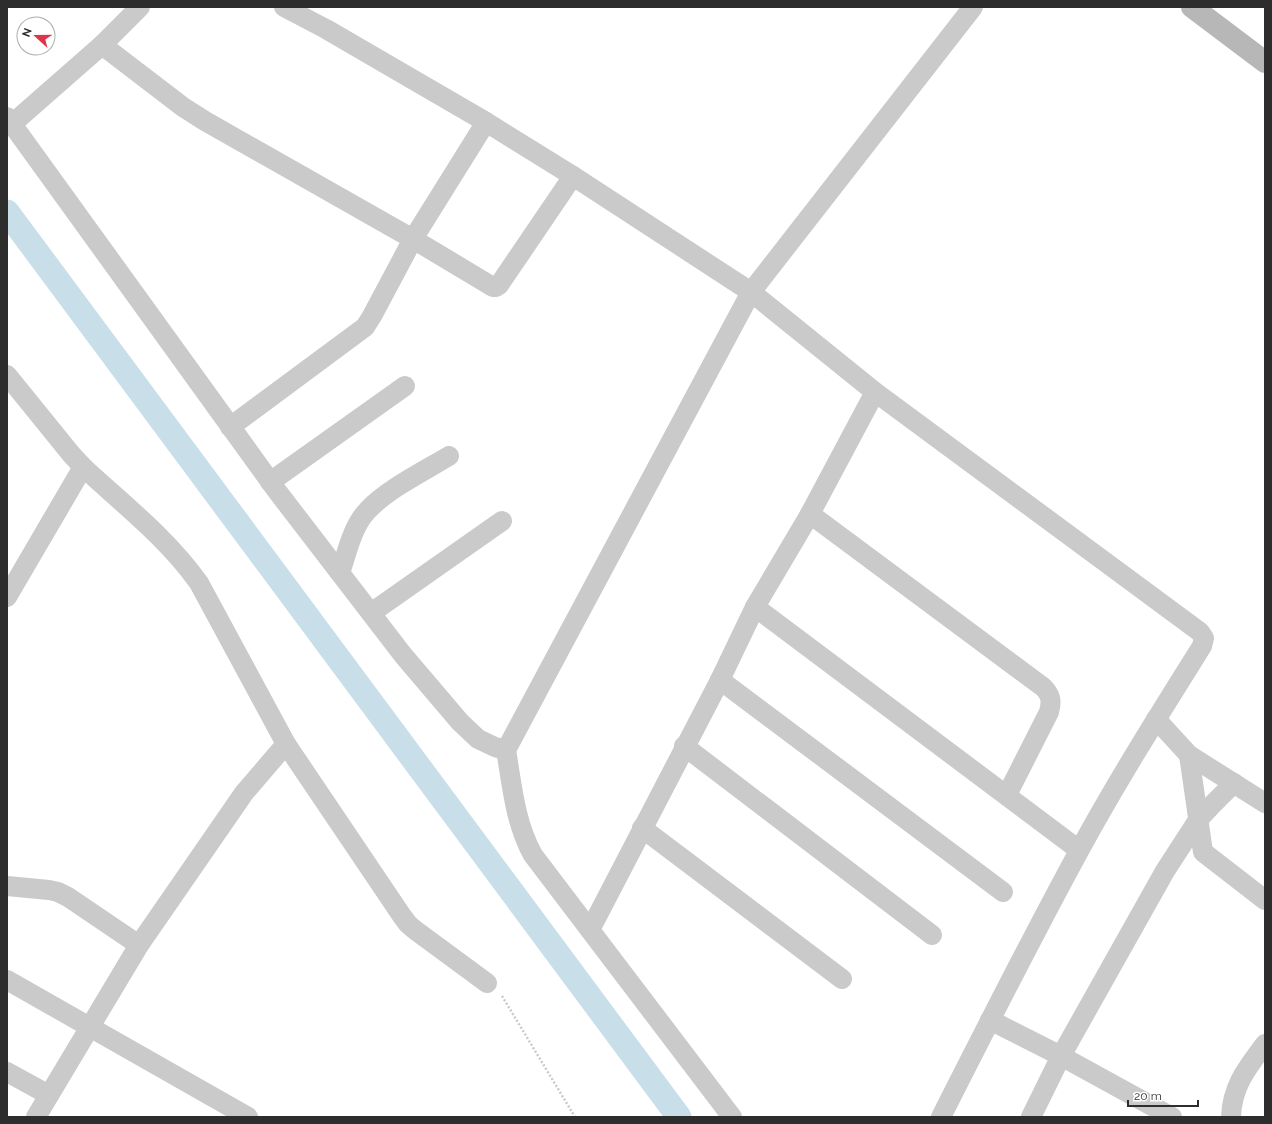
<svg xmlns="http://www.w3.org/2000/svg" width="1272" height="1124" font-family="Raleway,sans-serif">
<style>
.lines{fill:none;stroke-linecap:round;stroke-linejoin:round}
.canal{stroke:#c8dfea;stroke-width:25}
.path{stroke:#cacaca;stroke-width:2.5;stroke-dasharray:2 2;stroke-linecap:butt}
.street{stroke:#cacaca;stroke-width:20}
.secondary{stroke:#b7b7b7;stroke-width:22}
</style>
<rect width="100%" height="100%" fill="#fff"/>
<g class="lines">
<!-- canal -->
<path class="canal" d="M 7,212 L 679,1117"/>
<!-- path -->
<path class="path" d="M 502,996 L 575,1117"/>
<!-- street -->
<g class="street">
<path d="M 284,7 L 326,29 L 486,122 L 573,176 L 751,292 L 875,392 L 1200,632 L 1204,638 L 1202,646 C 1160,713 1117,781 1079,851 C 1031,939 986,1028 941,1117"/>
<path d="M 102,45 L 183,107 L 205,121 L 413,239 L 493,287 L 496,287 L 499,285 L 573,176"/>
<path d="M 7,117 L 277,491 L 403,655 L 460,722 L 478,739 L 495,747 L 506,750"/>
<path d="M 12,124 L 102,45 L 140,7"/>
<path d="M 7,375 L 71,454 L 83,467 C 123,504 167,538 199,583 L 286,744 L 402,916 L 408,924 L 415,930 L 487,983"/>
<path d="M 230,427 L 365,327 L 372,316 L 413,239 L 486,122"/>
<path d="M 270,482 L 405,386"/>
<path d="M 810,514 L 1043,687 C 1051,695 1052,701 1049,712 L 1007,795"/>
<path d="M 340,573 C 347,553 352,527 367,511 C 386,490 424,471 449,456"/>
<path d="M 7,597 L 83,467"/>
<path d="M 755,607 L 1079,850"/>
<path d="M 371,613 L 502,521"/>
<path d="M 720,680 L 1003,892"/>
<path d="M 1156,719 L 1189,755 L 1265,803"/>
<path d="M 684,746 L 932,935"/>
<path d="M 1189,755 L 1203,852 L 1265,900"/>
<path d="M 642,828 L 842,979"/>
<path d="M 7,886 L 49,890 L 58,892 L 68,897 L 139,945"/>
<path d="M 590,930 L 720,680 L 755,607 L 810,514 L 875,392"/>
<path d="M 7,980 L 248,1117"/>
<path d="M 990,1020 L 1061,1056 L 1172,1117"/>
<path d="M 7,1072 L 49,1095"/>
<path d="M 36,1117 L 139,945 L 244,793 L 286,744"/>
<path d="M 732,1117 L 533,855 C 515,823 512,785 506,750 L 751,292 L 973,7"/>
<path d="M 1031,1117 L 1061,1056 L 1165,871 L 1198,820 L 1213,804 L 1234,783"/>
<path d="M 1231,1117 C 1232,1086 1247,1068 1265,1044"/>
</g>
<!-- secondary -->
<path class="secondary" d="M 1192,7 L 1265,62"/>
</g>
<!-- border -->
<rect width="1272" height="1124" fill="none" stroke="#2d2d2d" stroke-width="16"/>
<!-- north arrow -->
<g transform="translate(36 36) rotate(291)"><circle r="19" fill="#ffffff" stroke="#ababab"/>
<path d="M0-3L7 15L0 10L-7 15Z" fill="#df354b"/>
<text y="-6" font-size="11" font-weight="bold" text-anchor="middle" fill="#2d2d2d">N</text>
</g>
<!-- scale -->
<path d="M1128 1100v6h70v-6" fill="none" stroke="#2d2d2d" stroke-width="2"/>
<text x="1134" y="1100" font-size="12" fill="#2d2d2d" stroke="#ffffff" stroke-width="3" paint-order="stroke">20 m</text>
</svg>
